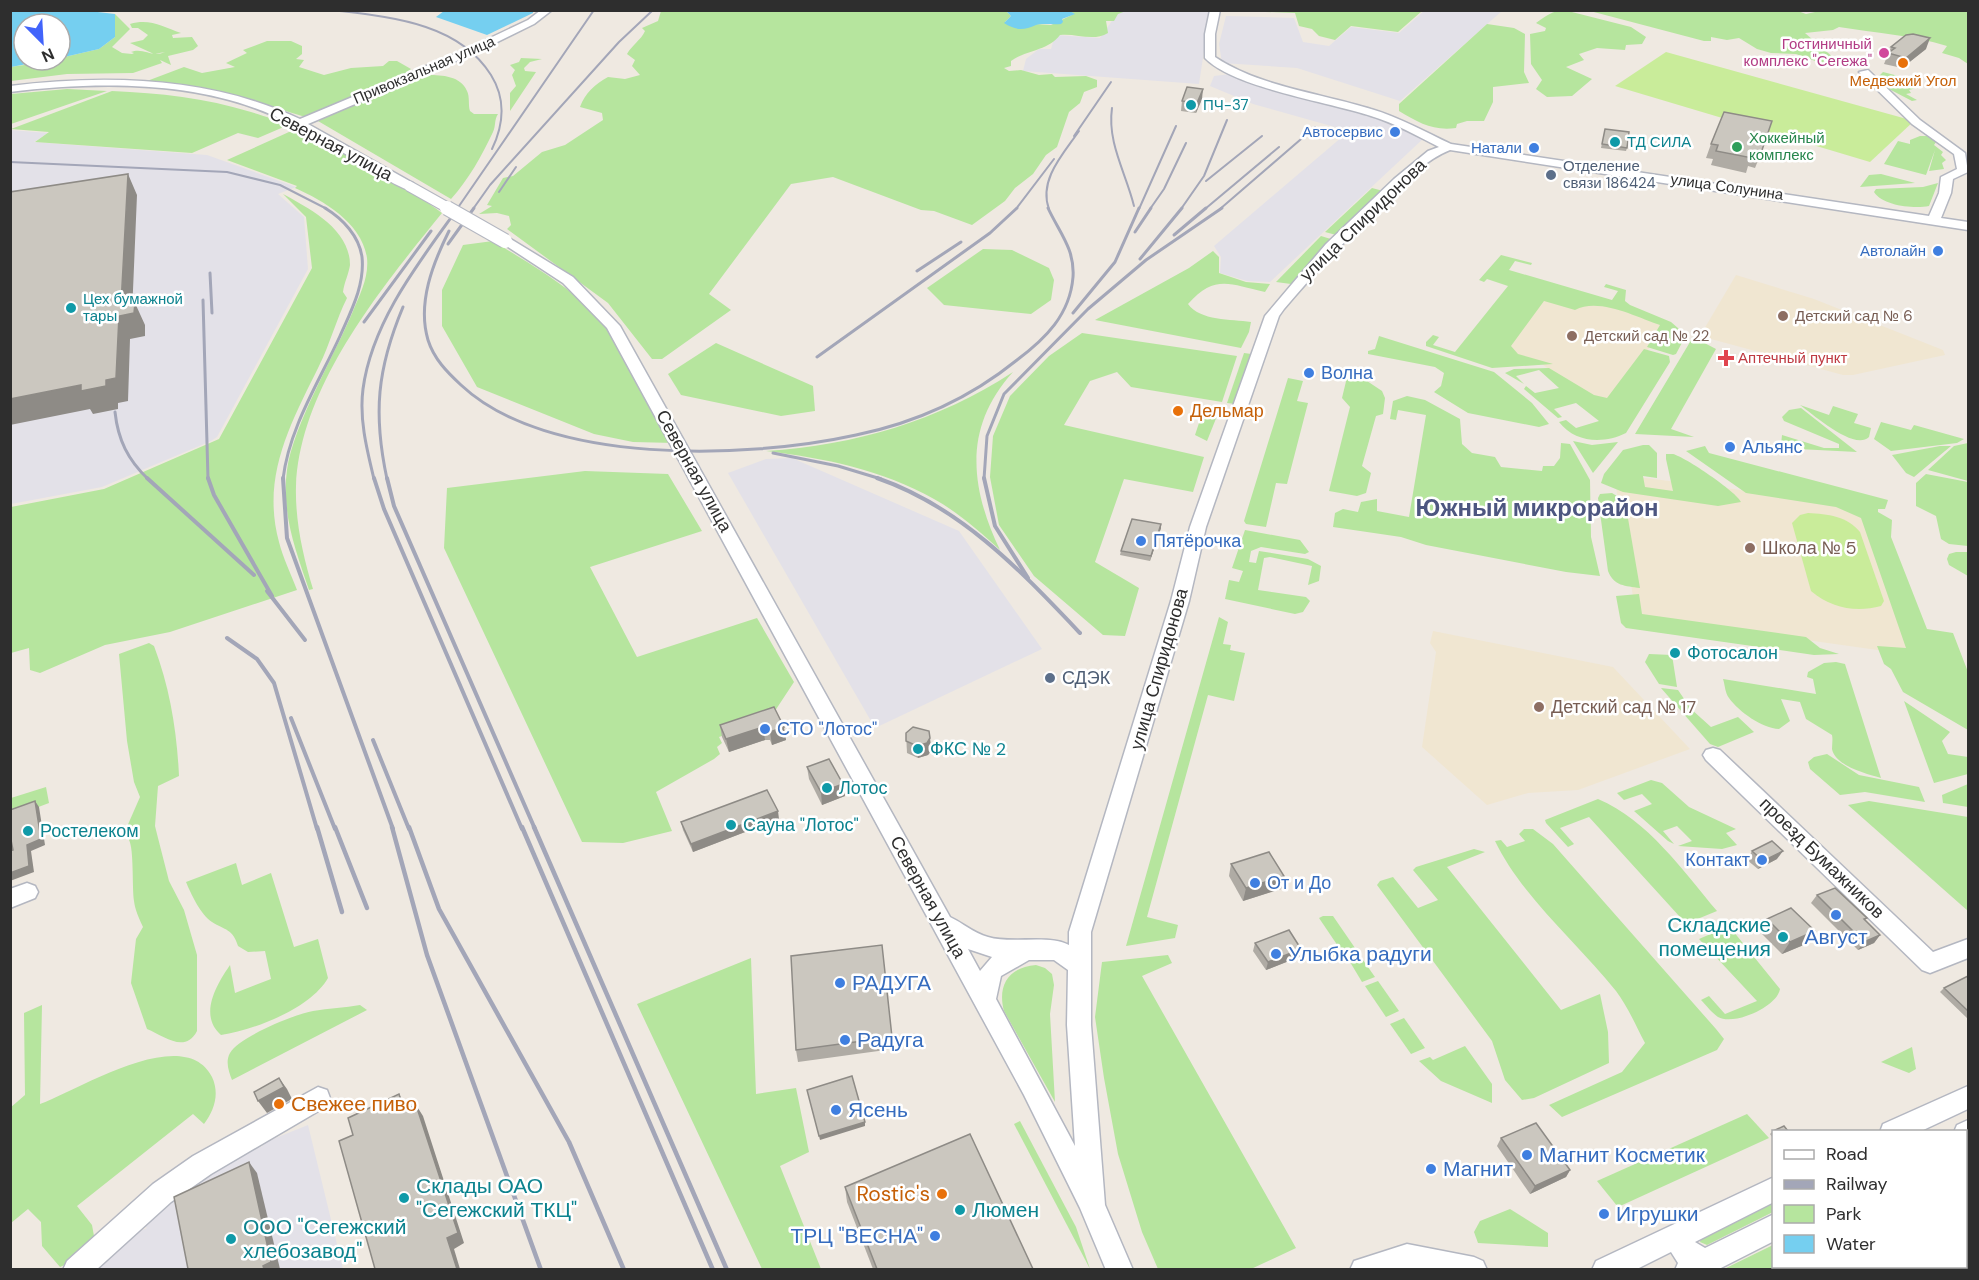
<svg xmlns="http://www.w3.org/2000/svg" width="1979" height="1280" font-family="'DM Sans',sans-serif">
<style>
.industrial{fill:#e3e1e8}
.education{fill:#f0e6d1}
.green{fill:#b6e59e}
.pitch{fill:#c9ec9a}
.water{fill:#75cff0}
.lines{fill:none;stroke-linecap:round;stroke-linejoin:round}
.minor-casing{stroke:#b4b7c1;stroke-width:3}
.minor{fill:#fff;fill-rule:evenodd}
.rail-far3{stroke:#a3a6b8;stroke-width:2}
.rail-far2{stroke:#a3a6b8;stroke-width:3}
.rail-far1{stroke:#a3a6b8;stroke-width:4}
.rail{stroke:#a3a6b8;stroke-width:4.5}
.minor-bridge-far1-casing{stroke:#b4b7c1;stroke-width:12;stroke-linecap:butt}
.minor-bridge-casing{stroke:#b4b7c1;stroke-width:16;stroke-linecap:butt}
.minor-bridge-far1{stroke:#fff;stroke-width:10}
.minor-bridge{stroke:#fff;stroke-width:14}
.wall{fill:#afaba4}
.shaded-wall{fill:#8e8b86}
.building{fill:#cbc7bf;stroke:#8e8b86;stroke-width:1.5}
.hotel-dot{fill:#d1479c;stroke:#fff;stroke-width:2}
.food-dot{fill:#e8710a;stroke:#fff;stroke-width:2}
.culture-dot{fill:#0f9aa8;stroke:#fff;stroke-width:2}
.shop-dot{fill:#3f7fe0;stroke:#fff;stroke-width:2}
.leisure-dot{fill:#2e9e5b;stroke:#fff;stroke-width:2}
.service-dot{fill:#5c6f8a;stroke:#fff;stroke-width:2}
.education-dot{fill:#8d6e63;stroke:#fff;stroke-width:2}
.health-dot{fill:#e0444e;stroke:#fff;stroke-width:2}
.labels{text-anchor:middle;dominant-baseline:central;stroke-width:5;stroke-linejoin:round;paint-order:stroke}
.far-hotel-label{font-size:15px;fill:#b23c85;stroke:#fff;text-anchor:end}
.far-street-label{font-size:15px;fill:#2e2e2e;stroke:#fff}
.far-food-label{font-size:15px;fill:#c56008;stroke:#fff}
.far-culture-label{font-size:15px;fill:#0d838f;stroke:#fff;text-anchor:start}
.far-shop-label{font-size:15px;fill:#366cbe;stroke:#fff;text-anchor:end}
.far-leisure-label{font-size:15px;fill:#27864d;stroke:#fff;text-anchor:start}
.far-service-label{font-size:15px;fill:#4e5e75;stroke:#fff;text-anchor:start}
.far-education-label{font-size:15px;fill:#785e54;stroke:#fff;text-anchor:start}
.far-health-label{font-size:15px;fill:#be3a42;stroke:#fff;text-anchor:start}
.street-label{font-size:18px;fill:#2e2e2e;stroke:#fff}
.shop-label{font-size:18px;fill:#366cbe;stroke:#fff;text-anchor:start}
.food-label{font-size:18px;fill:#c56008;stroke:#fff;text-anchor:start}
.education-label{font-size:18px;fill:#785e54;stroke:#fff;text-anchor:start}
.culture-label{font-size:18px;fill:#0d838f;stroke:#fff;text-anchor:start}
.service-label{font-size:18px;fill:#4e5e75;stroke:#fff;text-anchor:start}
.near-culture-label{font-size:21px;fill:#0d838f;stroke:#fff;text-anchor:start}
.near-shop-label{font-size:21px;fill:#366cbe;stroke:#fff;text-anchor:start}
.near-food-label{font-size:21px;fill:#c56008;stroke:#fff;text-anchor:start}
.district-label{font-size:24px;font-weight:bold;fill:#4d5680;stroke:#fff}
</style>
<rect width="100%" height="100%" fill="#efe9e1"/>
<!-- industrial -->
<g class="industrial">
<path d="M 1119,11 L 1210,11 L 1199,84 L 1023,71 L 1026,59 L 1039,49 L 1051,49 L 1055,35 L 1100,38 Z"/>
<path d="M 1424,11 L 1502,11 L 1400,101 L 1297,68 L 1222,63 L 1219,44 L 1226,16 L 1294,18 L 1303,42 L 1329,46 L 1351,27 L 1399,33 Z"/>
<path d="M 1231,74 L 1383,118 L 1424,138 L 1270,282 L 1247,281 L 1220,273 L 1221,257 L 1214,246 L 1349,131 L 1253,104 L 1210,86 L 1214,76 Z"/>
<path d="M 10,130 L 48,133 L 34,142 L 207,155 L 296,187 L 278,194 L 304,217 L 308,269 L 217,437 L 211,441 L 102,487 L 11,504 Z"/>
<path d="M 792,458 L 959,531 L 1042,649 L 875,728 L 728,473 L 766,459 Z"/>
<path d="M 308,1125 L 343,1269 L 99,1268 L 140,1231 L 147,1228 L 143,1225 L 164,1201 L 258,1143 L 261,1147 L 268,1141 Z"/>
</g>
<!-- education -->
<g class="education">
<path d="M 1736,275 L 1814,299 L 1943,350 L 1945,355 L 1853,375 L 1843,375 L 1700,336 Z"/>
<path d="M 1527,283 L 1669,322 L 1610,400 L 1590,396 L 1540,363 L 1500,366 Z"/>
<path d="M 1614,474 L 1860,505 L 1913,655 L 1636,616 Z"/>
<path d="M 1433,631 L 1613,667 L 1690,749 L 1578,790 L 1528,793 L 1487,805 L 1422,747 L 1436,652 L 1430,643 Z"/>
</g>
<!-- green -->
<g class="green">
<path d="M 1564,10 L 1631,27 L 1646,37 L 1642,44 L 1626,45 L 1625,50 L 1597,48 L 1579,54 L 1584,60 L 1566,67 L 1592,79 L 1572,96 L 1547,97 L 1536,89 L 1542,80 L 1531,64 L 1530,34 L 1545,31 L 1546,28 L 1536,23 C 1544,17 1554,10 1564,10 Z"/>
<path d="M 1795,10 L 1806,14 L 1815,12 L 1813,10 L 1968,11 L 1968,64 L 1959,58 L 1942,53 L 1947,46 C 1912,35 1875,33 1839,27 L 1833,30 L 1805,33 L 1842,65 L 1829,66 L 1796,54 L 1771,53 L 1757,49 L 1739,38 L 1727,40 L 1711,37 L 1711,41 L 1704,41 L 1590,11 Z"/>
<path d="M 661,11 L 1006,11 L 1011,16 L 1005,22 L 1051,25 L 1074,14 L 1070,11 L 1126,11 L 1118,14 L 1114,21 L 1106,21 L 1108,33 C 1093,42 1076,33 1060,35 C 1048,51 1026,50 1011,61 L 1011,66 L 1004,68 L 1009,71 L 1021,70 L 1039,75 L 1052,74 L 1055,77 L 1086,76 L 1097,80 L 1097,87 L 1084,92 L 1080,103 L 1069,112 L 1057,147 L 1046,155 L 1033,174 L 1015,188 L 1005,201 L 972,225 L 934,211 L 921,210 L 833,177 L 791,184 L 709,294 L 731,310 L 662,359 L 652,359 L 608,303 L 507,229 L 511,225 L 509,216 L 497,213 L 479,214 L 492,206 L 487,205 L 503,178 L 513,176 L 542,152 L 565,145 L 603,120 L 602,113 L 580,107 C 585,93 595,84 608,77 L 625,79 L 640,75 L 632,66 L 635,60 L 627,54 C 632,45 641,40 645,31 L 642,28 L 658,21 Z"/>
<path d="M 1239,11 L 1422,11 L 1398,32 L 1351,26 L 1335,40 L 1319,36 L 1312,29 L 1299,26 L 1295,13 Z"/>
<path d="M 115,14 L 130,29 L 112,47 L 122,53 L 132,54 L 134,53 L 131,52 C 143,47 152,58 165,52 L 154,54 L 130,43 L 143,40 L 148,35 L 138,28 L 132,28 L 130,24 C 150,18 163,27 181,33 L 172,35 L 173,38 L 192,37 L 198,46 L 193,50 L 168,56 L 171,65 L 160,60 L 162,63 L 133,73 L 67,74 L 11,81 L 10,67 L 60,60 L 60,58 L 99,49 L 115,37 Z"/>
<path d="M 1487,24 L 1514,28 L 1525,34 L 1524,72 L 1529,83 L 1493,87 L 1493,102 L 1484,121 L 1467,121 L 1457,124 L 1456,128 C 1433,131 1419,123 1399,111 L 1399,104 Z"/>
<path d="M 267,41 L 291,41 L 302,46 L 302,54 L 296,59 L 304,60 L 299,67 L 324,75 L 351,68 L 383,66 L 389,61 L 397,61 L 411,69 L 398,79 L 311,116 L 302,116 L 224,92 L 147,81 L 184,67 L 202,73 L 235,67 L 226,63 L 247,53 L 243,50 Z"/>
<path d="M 521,58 L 542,59 L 530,62 L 524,68 L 525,71 L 536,72 L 510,111 L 510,93 L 516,86 L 512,75 L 515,70 L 510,65 L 519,62 Z"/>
<path d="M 1883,72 L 1906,78 L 1891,76 L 1899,82 L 1917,84 L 1916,88 L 1909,90 L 1911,93 L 1906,94 L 1917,100 L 1912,101 L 1889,89 L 1878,77 Z"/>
<path d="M 428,75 C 442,75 461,76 467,91 C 470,97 468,105 470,111 L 474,114 L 498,114 C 494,120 496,126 493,132 C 481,157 469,179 451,199 L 318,121 L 366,98 Z"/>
<path d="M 67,89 L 107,91 L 11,124 L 11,94 Z"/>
<path d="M 112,91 C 160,93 205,98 251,112 C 263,116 277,119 286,126 L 258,138 L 238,133 L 192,153 L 35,142 L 49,132 L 11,129 Z"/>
<path d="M 289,132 C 317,128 416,193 442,213 C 382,287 300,386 296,486 C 295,521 303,556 313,589 L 309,590 C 296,551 281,513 287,470 C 293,425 335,355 353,311 C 360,294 369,277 367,258 C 362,223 324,201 295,188 L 297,186 L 227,160 Z"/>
<path d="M 1920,136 L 1927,136 L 1936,142 L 1934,145 L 1943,152 L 1941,155 L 1946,160 L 1942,163 L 1944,169 L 1929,171 L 1935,150 L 1926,175 L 1884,164 L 1898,141 L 1910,144 L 1910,140 Z"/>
<path d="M 1881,174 L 1915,183 L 1860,187 L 1869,175 Z"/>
<path d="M 1938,183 L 1929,206 C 1914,209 1883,206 1874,192 L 1876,189 L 1923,187 Z"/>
<path d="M 1372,188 L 1387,192 L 1340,236 L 1325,232 Z"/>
<path d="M 283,194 C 310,209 350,229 350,265 C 349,273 344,283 343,292 L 347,298 C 336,320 330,344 319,366 C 291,423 261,476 279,542 C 283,558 291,574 297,590 L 170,632 L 105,645 L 40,673 L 30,670 L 29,648 L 11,653 L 11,507 L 104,489 L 219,439 L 312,268 L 306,217 Z"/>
<path d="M 1321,236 L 1334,240 L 1291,284 L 1276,282 Z"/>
<path d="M 493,241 C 533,266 581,292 609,331 C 634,366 653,406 675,443 L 633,442 L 594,434 L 477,387 L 442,326 L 442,290 L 463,245 Z"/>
<path d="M 983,249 L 1012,250 L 1049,268 L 1054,280 L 1051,300 L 1031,314 L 944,305 L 927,288 Z"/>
<path d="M 1213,251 L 1219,257 L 1219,273 L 1246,282 L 1270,284 L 1265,292 C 1229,284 1215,274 1188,304 C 1200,321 1231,319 1251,322 L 1249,332 L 1241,348 L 1095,320 L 1189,268 Z"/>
<path d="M 1501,255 L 1532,263 L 1531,265 L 1515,261 L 1509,270 L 1612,300 L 1618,291 L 1604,287 L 1606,284 L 1626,290 L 1625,301 L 1630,305 L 1671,322 L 1686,335 L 1676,354 L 1673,355 L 1647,347 L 1660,325 C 1636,317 1599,297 1575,310 L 1544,301 L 1511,346 L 1518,354 L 1553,364 L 1492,368 L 1426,346 L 1426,342 L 1433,335 L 1439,337 L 1433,345 L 1455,352 L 1508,286 L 1487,279 L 1484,282 L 1479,280 Z"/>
<path d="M 1082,333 L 1237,356 L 1222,402 L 1131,387 L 1117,372 L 1090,381 L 1064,425 L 1204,457 L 1193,492 L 1124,479 L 1095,562 L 1139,588 L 1125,636 L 1103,635 L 1034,576 L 999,525 L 990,477 L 993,436 L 1010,396 L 1049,356 Z"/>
<path d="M 1379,336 L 1494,372 L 1532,403 L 1549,424 L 1539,427 L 1468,413 L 1434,392 L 1441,386 L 1444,373 L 1435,367 L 1368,354 L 1368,351 L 1375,349 Z"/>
<path d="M 1693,337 L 1716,349 L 1671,429 L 1694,437 L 1635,434 Z"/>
<path d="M 716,343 L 813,386 L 815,411 L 781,416 L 681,395 L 668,374 Z"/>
<path d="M 1644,349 L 1669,356 L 1670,362 L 1626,433 C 1604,444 1575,443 1559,422 L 1566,420 L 1576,428 L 1599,421 L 1576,403 L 1554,409 L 1562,417 L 1558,418 L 1524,389 L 1526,386 L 1535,393 L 1559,388 L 1539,370 L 1516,376 L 1524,384 L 1505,373 L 1514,369 L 1549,368 L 1594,395 L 1607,398 Z"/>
<path d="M 1244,353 L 1259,355 L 1244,405 L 1227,403 Z"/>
<path d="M 1349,369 L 1382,391 L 1385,398 L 1383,414 L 1376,416 L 1362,466 L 1371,473 L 1366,493 L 1357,496 L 1329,491 L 1350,407 L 1342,398 Z"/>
<path d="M 1013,372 C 963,427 970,487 1000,550 C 979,531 959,513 934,499 C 883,470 824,458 766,451 C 856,445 938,421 1013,372 Z"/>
<path d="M 1288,378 L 1303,381 L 1297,401 L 1308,403 L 1287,484 L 1276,483 L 1266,527 L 1246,524 L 1244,521 Z"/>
<path d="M 1407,396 L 1425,400 L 1460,419 L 1462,444 L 1472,453 L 1495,457 L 1501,467 L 1542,471 L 1543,466 L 1554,466 L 1560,458 L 1561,443 L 1570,444 L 1590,480 L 1591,537 L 1600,576 L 1566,572 L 1426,545 L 1401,537 L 1333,527 L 1335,513 L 1343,509 L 1358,512 L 1361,502 L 1377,499 L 1377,511 L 1409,517 L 1426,415 L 1398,410 L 1396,420 L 1390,419 L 1393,401 Z"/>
<path d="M 1800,405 L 1829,415 L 1833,406 L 1858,414 L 1854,423 L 1871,428 L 1869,437 C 1854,451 1814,415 1800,405 Z"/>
<path d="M 1801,408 L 1857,452 L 1798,449 L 1781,445 L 1782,435 L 1824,448 L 1839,448 L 1839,444 L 1784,421 L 1782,417 L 1789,410 Z"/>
<path d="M 1219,411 L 1207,441 L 1195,435 L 1201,417 Z"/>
<path d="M 1881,422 L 1911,430 L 1914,425 L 1964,439 L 1957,443 L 1891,451 L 1874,439 Z"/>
<path d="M 1573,441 L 1592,445 L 1618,442 L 1593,473 Z"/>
<path d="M 1968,443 L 1968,481 L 1928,470 L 1954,446 Z"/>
<path d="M 1643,445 L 1649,445 L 1657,453 L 1657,478 L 1643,476 L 1645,487 L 1673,491 L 1666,459 L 1666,454 L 1673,454 C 1685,457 1737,492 1741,502 L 1718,506 L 1623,492 L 1601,483 L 1604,474 L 1623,450 Z"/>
<path d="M 1705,446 L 1709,453 L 1888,500 L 1885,509 L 1878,509 L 1878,512 L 1892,520 L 1891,537 L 1927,629 L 1953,633 L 1968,672 L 1968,730 L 1903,692 L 1891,669 L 1884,664 L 1877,646 L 1906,648 L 1861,518 L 1836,507 L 1746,493 L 1686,451 Z"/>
<path d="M 1940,446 L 1951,446 L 1914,477 L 1906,473 L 1892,455 Z"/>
<path d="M 585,471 L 668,474 L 702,531 L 590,567 L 637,657 L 757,618 L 794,682 L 769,720 L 719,737 L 722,743 L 717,747 L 720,754 L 714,759 L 656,792 L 672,831 L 623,843 L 582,842 L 444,548 L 447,488 Z"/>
<path d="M 1926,474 L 1968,482 L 1968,546 L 1949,544 L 1941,539 L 1936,516 L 1916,506 L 1916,483 Z"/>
<path d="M 1612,493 L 1625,501 L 1640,588 C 1625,586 1614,586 1608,571 L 1598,498 L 1600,494 Z"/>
<path d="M 1245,530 L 1300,540 L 1309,552 L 1305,554 L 1261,547 L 1251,551 L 1249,562 L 1256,563 L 1259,551 L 1308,559 L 1321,566 L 1319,581 L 1308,585 L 1312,566 L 1270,557 L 1264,558 L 1258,590 L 1306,597 L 1310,601 L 1303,612 L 1295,614 L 1225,599 L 1229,580 L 1239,582 L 1243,571 L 1232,568 Z"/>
<path d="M 1956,552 L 1968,552 L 1968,576 L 1949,565 L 1947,559 L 1949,554 Z"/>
<path d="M 1639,594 L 1642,614 L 1806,637 L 1820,648 L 1839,654 L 1814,655 L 1626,628 L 1621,623 L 1616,596 Z"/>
<path d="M 1219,617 L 1228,622 L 1223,644 L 1231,645 L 1230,650 L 1245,653 L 1234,701 L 1208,695 L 1147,917 L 1178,925 L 1175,938 L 1126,946 Z"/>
<path d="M 149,643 L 154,646 C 170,688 177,732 179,776 L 158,786 L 155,826 L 158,838 L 169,881 L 184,910 L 197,955 L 197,1031 C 185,1054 164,1036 147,1029 L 131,983 L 136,939 L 143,927 C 139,918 135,910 134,901 C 132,887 134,849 129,840 L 131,834 L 126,829 L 140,797 L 134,782 L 127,741 L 119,654 Z"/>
<path d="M 1649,654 L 1672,655 L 1677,687 L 1659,684 L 1645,662 Z"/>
<path d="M 1836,662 L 1845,664 L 1881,778 C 1867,774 1835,766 1832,749 C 1832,744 1833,740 1832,735 L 1806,719 L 1800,702 L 1781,699 L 1790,721 L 1779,729 C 1762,728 1739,712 1729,698 C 1725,693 1725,685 1723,679 L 1816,694 L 1813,679 L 1807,677 L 1808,672 L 1824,663 Z"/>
<path d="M 1661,688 L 1678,690 L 1691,709 L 1711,727 L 1738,717 L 1754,732 L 1718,747 L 1710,744 Z"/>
<path d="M 1904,701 L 1950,732 L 1942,741 L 1948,754 L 1968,757 L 1968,774 L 1934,783 Z"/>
<path d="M 1827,754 L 1859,775 L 1919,787 L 1925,802 L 1865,792 L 1840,795 L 1810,769 L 1808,762 L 1814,757 Z"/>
<path d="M 1651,780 L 1662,783 L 1689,807 L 1736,829 L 1726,833 L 1737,845 L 1722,849 L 1678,846 L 1692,841 L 1677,826 L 1663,831 L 1674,844 L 1668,841 L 1634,811 L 1652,804 L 1642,794 L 1624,800 L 1617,793 Z"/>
<path d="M 1968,784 L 1968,807 L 1943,803 L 1942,795 Z"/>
<path d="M 46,787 L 49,803 L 12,817 L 17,856 L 11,858 L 11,798 Z"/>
<path d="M 1598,799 C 1648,820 1683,871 1717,911 L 1695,920 L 1690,928 L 1589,817 L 1560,828 L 1574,844 L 1568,847 L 1546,823 L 1545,820 Z"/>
<path d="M 1869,801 L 1968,817 L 1968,911 L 1848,805 Z"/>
<path d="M 1524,829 L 1533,829 L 1553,844 L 1716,1029 L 1724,1039 L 1717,1050 L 1562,1117 L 1549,1105 L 1622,1072 L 1645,1043 C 1636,1026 1628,1007 1616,991 C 1578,943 1522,897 1495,841 L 1501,840 L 1507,847 L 1525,841 L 1519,834 Z"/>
<path d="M 1474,849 L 1485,852 L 1447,867 L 1561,1010 L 1600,994 L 1608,1032 L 1609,1063 L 1534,1098 L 1522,1100 L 1505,1080 L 1492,1041 L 1377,885 L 1380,881 L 1393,877 L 1418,908 L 1438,900 L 1413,870 L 1416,867 Z"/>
<path d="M 236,863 L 242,885 L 271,873 L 294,947 L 318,939 L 328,978 C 311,1008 255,1030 221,1035 C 198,1015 217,984 230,965 L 235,993 L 271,979 L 265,951 L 248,952 L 238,946 C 233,929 225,930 212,922 C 201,915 191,894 186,882 Z"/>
<path d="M 1323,916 L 1333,916 L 1355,948 L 1342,952 L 1319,918 Z"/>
<path d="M 1729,926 L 1780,989 C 1777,1007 1734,1026 1718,1017 C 1712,1013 1706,1005 1701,1000 L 1709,996 L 1725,1014 L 1757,1001 L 1699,939 Z"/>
<path d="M 1358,953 L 1375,977 L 1362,982 L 1347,957 Z"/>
<path d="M 1168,955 L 1172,963 L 1142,976 L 1296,1248 L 1251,1269 L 1158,1269 L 1142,1232 L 1118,1154 L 1104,1078 L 1095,1017 L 1102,962 Z"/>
<path d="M 751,958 L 756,1094 L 796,1088 L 809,1152 L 780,1166 L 821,1269 L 762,1269 L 637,1004 Z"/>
<path d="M 1036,965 L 1045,968 L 1052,974 L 1054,985 L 1050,1014 L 1055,1102 L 1004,1011 C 997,985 1009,967 1036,965 Z"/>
<path d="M 1378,981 L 1399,1011 L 1386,1017 L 1365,986 Z"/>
<path d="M 42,1005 L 40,1104 C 77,1091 184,1022 212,1077 C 220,1094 214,1111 204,1124 L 193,1114 L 77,1206 L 92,1225 L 94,1236 L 69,1263 L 60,1267 L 42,1246 L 41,1222 L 28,1209 L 11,1223 L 10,1108 L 25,1095 L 24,1013 Z"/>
<path d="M 360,1005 L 367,1010 L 232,1080 C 229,1072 225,1062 230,1053 C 239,1037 295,1014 313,1011 C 329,1008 345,1008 360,1005 Z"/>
<path d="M 1404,1018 L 1425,1048 L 1411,1054 L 1390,1024 Z"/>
<path d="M 1465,1046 L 1492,1084 L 1492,1103 L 1441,1081 L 1419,1061 L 1430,1057 L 1433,1060 Z"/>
<path d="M 1912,1047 L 1916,1069 L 1909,1073 L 1881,1062 Z"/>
<path d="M 1747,1114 L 1769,1138 L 1618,1207 L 1597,1181 Z"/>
<path d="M 1020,1121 L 1076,1227 L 1090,1269 L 1014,1124 Z"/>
<path d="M 1773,1203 L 1773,1212 L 1707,1245 L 1700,1242 L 1701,1238 Z"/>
<path d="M 1510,1209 L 1548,1233 L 1548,1247 L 1478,1243 L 1474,1232 L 1480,1221 Z"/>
<path d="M 1773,1245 L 1774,1266 L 1784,1267 L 1778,1269 L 1724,1269 Z"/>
</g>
<!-- pitch -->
<g class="pitch">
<path d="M 1666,52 L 1914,121 L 1870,162 L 1615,86 Z"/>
<path d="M 1808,513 C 1828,514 1847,516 1860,532 L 1884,601 L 1881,606 C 1856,613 1831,608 1811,591 L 1792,523 L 1800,515 Z"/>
</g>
<!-- water -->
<g class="water">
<path d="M 89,11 L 115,14 L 115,37 L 99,49 L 60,58 L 60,24 L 24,24 L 24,60 L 48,60 L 11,67 L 11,11 Z"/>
<path d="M 444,11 L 533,10 L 533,13 L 487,35 L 436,17 Z"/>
<path d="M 1006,11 L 1070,11 L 1075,14 L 1062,19 L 1063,22 L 1061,24 C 1053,25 1042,23 1036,25 C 1023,31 1015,30 1004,23 L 1011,16 Z"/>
</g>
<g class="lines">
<!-- minor casing -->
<g class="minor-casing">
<g id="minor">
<path d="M 541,10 L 552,10 L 534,24 L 475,53 L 308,124 L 413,183 L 413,189 L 409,190 C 395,186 381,175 369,168 C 343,152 316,137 289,123 C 206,80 101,81 10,92 L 10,86 C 107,74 211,77 300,119 L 467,49 L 528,20 Z"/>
<path d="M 1210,10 L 1220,10 L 1215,34 L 1215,57 C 1260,87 1320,93 1371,109 C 1399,117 1425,132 1451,144 L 1929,216 L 1939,193 L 1941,177 L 1957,169 L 1954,154 L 1912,124 L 1859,72 L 1868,70 L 1920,120 L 1965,153 L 1968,172 L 1953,179 L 1951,193 L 1941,218 L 1968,222 L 1968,230 L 1450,150 C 1425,160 1404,182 1385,201 C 1350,236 1316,271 1284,309 L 1279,316 L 1206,527 L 1189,601 L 1091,932 L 1091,1025 L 1105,1205 L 1133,1270 L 1106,1270 L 1080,1208 L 1024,1095 L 607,328 L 563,283 L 499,241 L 501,238 L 509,238 L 573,277 L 620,326 L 950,917 C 963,923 973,933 988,937 C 1011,944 1050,934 1069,945 L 1069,932 L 1171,601 L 1190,527 L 1265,316 L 1326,244 L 1394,179 L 1428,151 L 1439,147 C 1417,136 1395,123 1371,116 C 1329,102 1234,88 1205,58 L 1205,34 ZM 968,949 L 992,957 L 980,971 ZM 1029,960 L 1054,960 L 1068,970 L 1067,1025 L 1075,1146 L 996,999 L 1001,976 Z"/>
<path d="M 1713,748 L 1720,750 L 1933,952 L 1968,939 L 1968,958 L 1930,973 L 1922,970 L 1706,760 L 1703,755 L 1706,750 Z"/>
<path d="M 27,883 L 35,886 L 38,892 L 35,898 L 10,908 L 10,889 Z"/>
<path d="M 1968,1086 L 1968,1109 L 1919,1132 L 1880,1132 L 1883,1124 Z"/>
<path d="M 318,1087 L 327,1090 L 330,1098 L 327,1106 L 211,1174 L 171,1202 L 96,1270 L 63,1270 L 67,1261 L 153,1184 L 193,1156 Z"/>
<path d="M 1968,1120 L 1968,1144 L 1966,1145 L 1966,1132 L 1954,1132 L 1957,1125 Z"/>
<path d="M 1774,1177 L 1774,1202 L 1695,1242 L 1705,1248 L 1774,1214 L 1774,1241 L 1717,1270 L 1675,1270 L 1678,1263 L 1671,1252 L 1635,1270 L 1592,1270 L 1596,1261 Z"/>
<path d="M 1407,1244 L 1474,1257 L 1483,1261 L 1487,1270 L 1350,1270 L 1354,1261 Z"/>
</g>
</g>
<!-- minor -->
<use href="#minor" class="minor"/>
<!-- rail-far3 -->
<g class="rail-far3">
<path d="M 332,10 C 389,17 458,22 491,75 C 506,99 504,124 492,149"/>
<path d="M 1112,108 C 1107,143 1126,173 1134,206"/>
<path d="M 1074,136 L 1111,82"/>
<path d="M 10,162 L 227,172 L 280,185 L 327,209"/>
<path d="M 1206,181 L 1262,136"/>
<path d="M 499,192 L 516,167"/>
<path d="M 457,209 L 594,10"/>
<path d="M 473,209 L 490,185 L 619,42 L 653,10"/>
<path d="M 1016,209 L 1054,159"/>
<path d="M 1049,209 C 1038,180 1064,153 1079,131"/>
<path d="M 1139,209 L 1176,126"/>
<path d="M 1150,209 L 1164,189 L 1186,143"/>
<path d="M 1181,209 L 1204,176 L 1227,120"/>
<path d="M 1205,209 L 1279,147"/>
<path d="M 1220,209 L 1315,127"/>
</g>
<!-- rail-far2 -->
<g class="rail-far2">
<path d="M 449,231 C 433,263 417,303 428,340 C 434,359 447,372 461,385 C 547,466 747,459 856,435 C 915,423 970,398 1017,360 C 1045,339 1070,315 1073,277 C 1075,249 1059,232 1048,208"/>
<path d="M 1135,232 L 1151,208"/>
<path d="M 1174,235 L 1206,208"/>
<path d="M 448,244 L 474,208"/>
<path d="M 1140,259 L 1182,208"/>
<path d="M 917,271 L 961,242"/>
<path d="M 210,273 L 212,313"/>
<path d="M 203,300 L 208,479"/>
<path d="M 1073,313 L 1115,262 L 1139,208"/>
<path d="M 364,322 L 431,231"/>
<path d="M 817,357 L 990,233 L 1017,208"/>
<path d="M 115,412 C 118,440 128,460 148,479"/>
<path d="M 773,453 L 838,466 L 881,479"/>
<path d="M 283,479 C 289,428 319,382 340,336 C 351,311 365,285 362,257 C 359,236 343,219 325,208"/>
<path d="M 374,479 C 367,450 359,419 363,389 C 372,321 420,261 458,208"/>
<path d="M 387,479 C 373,414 377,369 403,307"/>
<path d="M 984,479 L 987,436 L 1004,394 L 1088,309 L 1146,260 L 1222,208"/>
</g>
<!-- rail-far1 -->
<g class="rail-far1">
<path d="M 147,478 L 254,575"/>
<path d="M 208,478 L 214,495 L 272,596"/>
<path d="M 283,478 L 287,538 L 393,829"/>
<path d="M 374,478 L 384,509 L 522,829"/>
<path d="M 387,478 L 394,506 L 535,829"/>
<path d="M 877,478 C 961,507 1020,570 1080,633"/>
<path d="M 984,478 L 995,526 L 1028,578"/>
<path d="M 267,591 L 305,640"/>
<path d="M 227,638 L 257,659 L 274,683 L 317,829"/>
<path d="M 291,718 L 335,829"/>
<path d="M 373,740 L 409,829"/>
</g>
<!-- rail -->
<g class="rail">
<path d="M 317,827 L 342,912"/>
<path d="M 335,827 L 367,908"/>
<path d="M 392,827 L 427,955 L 541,1270"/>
<path d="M 409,827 L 439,909 L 569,1142 L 624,1270"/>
<path d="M 522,827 L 713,1270"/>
<path d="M 534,827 L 727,1270"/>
</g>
<!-- minor-bridge-far1 casing -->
<g class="minor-bridge-far1-casing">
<path id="minor-bridge-far1" d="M 409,186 L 450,209"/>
</g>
<!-- minor-bridge casing -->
<g class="minor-bridge-casing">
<path id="minor-bridge" d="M 447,208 L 505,241"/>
</g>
<!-- minor-bridge-far1 -->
<use href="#minor-bridge-far1" class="minor-bridge-far1"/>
<!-- minor-bridge -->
<use href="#minor-bridge" class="minor-bridge"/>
</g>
<!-- wall -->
<g class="wall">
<path d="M 1891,47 L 1926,49 L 1902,68 L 1884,64 Z"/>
<path d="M 1202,99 L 1196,113 L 1181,111 L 1182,101 Z"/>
<path d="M 1605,129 L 1627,148 L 1626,151 L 1601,148 Z"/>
<path d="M 1711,144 L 1761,153 L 1755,168 L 1748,166 L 1746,173 L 1711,165 L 1713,159 L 1706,158 Z"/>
<path d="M 1161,528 L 1150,561 L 1120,555 L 1121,551 Z"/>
<path d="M 774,707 L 786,740 L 772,745 L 770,740 L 765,740 L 729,752 L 722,737 L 720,725 Z"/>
<path d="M 906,733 L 930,738 L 931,751 L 928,755 L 918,758 L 907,753 Z"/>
<path d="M 807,767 L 843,784 L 845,796 L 822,805 L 809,779 Z"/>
<path d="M 779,819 L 693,852 L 683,830 L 681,822 Z"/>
<path d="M 1752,851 L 1777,859 L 1758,869 L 1747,860 Z"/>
<path d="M 1231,864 L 1281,889 L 1243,901 L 1229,876 Z"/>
<path d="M 1817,895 L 1867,918 L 1865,920 L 1880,935 L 1874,943 L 1858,950 L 1811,903 Z"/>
<path d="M 1767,919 L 1806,944 L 1782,954 L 1759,931 Z"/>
<path d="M 1255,943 L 1301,949 L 1299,957 L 1266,970 L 1253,951 Z"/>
<path d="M 882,945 L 893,1049 L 798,1062 L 796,1050 Z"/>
<path d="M 1968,976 L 1968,1019 L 1940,992 L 1944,988 Z"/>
<path d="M 1773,1131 L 1788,1131 L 1773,1131 L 1773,1138 L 1770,1134 Z"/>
<path d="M 1501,1138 L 1570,1170 L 1566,1177 L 1530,1194 L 1497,1146 Z"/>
<path d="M 845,1187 L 1033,1269 L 873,1269 L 847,1202 Z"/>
<path d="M 1870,1266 L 1888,1266 L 1882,1269 L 1872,1269 Z"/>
<path d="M 1893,1266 L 1904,1266 L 1897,1269 L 1896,1269 Z"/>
</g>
<!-- shaded-wall -->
<g class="shaded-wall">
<path d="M 1930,38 L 1926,49 L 1902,68 L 1906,58 Z"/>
<path d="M 1203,89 L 1202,99 L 1196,113 L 1197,103 Z"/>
<path d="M 128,174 L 137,195 L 132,314 L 135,303 L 145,325 L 145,336 L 130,339 L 128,401 L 118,403 L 118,409 L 93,414 L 90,409 L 10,425 L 10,399 L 106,380 L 119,316 L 121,305 Z"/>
<path d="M 1161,524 L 1161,528 L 1150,561 L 1151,556 Z"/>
<path d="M 763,727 L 765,740 L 729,752 L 726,739 Z"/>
<path d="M 784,727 L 786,740 L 772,745 L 770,732 Z"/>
<path d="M 930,738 L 931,751 L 928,755 L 918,758 L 917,746 Z"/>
<path d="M 843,784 L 845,796 L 822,805 L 821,792 Z"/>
<path d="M 35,801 L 39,807 L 45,845 L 31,851 L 34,872 L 10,881 L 10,873 L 27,845 Z"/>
<path d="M 778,811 L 779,819 L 693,852 L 691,844 Z"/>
<path d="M 1783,851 L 1777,859 L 1758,869 L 1763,861 Z"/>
<path d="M 1284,876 L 1281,889 L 1243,901 L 1246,888 Z"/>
<path d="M 1815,931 L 1806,944 L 1782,954 L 1790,942 Z"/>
<path d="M 1880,935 L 1874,943 L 1858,950 L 1864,942 Z"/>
<path d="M 1301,949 L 1299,957 L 1266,970 L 1268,962 Z"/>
<path d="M 279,1078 L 287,1089 L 292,1099 L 267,1113 L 258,1101 Z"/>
<path d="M 399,1094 L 405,1105 L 411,1122 L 404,1111 Z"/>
<path d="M 416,1105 L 423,1116 L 464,1243 L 454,1249 L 460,1269 L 457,1269 L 447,1238 Z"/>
<path d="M 865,1122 L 865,1126 L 820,1140 L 819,1136 Z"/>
<path d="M 249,1162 L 257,1173 L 280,1269 L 264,1269 Z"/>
<path d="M 1570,1170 L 1566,1177 L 1530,1194 L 1535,1186 Z"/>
<path d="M 1882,1266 L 1888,1266 L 1882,1269 L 1879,1269 Z"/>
</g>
<!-- building -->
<g class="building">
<path d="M 1913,34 L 1930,38 L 1906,58 L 1888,53 L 1895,48 L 1891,47 L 1906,35 Z"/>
<path d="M 1187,87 L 1203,89 L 1197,103 L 1182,101 Z"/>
<path d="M 1724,112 L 1772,121 L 1761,153 L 1754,152 L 1752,158 L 1716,151 L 1718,145 L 1711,144 Z"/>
<path d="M 1605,129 L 1629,132 L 1627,148 L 1602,144 Z"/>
<path d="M 128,174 L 121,305 L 135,303 L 134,313 L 119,316 L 116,378 L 106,380 L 106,386 L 81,391 L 81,385 L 10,399 L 10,192 Z"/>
<path d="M 1132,519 L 1161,524 L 1151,556 L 1121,551 Z"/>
<path d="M 774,707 L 784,727 L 770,732 L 768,727 L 763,727 L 726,739 L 720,725 Z"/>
<path d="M 913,727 L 929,731 L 930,738 L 927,743 L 917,746 L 906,741 L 906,733 Z"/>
<path d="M 829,759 L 843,784 L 821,792 L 807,767 Z"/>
<path d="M 767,790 L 778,811 L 691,844 L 681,822 Z"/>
<path d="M 35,801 L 41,839 L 27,845 L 29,866 L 10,873 L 10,851 L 13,850 L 10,835 L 10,810 Z"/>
<path d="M 1772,841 L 1783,851 L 1763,861 L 1752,851 Z"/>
<path d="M 1269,852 L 1284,876 L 1246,888 L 1231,864 Z"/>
<path d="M 1835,888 L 1867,918 L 1864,919 L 1880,935 L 1864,942 L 1817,895 Z"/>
<path d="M 1791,908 L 1815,931 L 1790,942 L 1767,919 Z"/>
<path d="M 1289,930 L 1301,949 L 1268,962 L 1255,943 Z"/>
<path d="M 882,945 L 892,1037 L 796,1050 L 791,956 Z"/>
<path d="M 1968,976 L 1968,1011 L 1944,988 Z"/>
<path d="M 852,1076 L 865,1122 L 819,1136 L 807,1090 Z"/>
<path d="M 279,1078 L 284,1087 L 258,1101 L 254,1092 Z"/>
<path d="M 399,1094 L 404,1111 L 416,1105 L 458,1233 L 447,1238 L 457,1269 L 375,1269 L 339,1141 L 353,1135 L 348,1118 Z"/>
<path d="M 1536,1123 L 1570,1170 L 1535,1186 L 1501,1138 Z"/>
<path d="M 1784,1126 L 1788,1131 L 1773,1131 Z"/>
<path d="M 970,1134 L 1033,1269 L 877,1269 L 845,1187 Z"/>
<path d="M 249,1162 L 271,1262 L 263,1266 L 264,1269 L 188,1269 L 174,1197 Z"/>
</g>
<!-- markers -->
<circle class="hotel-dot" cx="1884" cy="53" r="6"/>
<g class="food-dot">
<circle cx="1903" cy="63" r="6"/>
<circle cx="1178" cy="411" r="6"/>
<circle cx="279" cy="1104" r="6"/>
<circle cx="942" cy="1194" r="6"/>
</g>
<g class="culture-dot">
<circle cx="1191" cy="105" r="6"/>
<circle cx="1615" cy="142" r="6"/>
<circle cx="71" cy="308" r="6"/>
<circle cx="1675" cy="653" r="6"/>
<circle cx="918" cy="749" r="6"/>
<circle cx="827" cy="788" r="6"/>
<circle cx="731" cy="825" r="6"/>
<circle cx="28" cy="831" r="6"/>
<circle cx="1783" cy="937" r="6"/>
<circle cx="404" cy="1198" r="6"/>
<circle cx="960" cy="1210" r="6"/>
<circle cx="231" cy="1239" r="6"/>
</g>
<g class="shop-dot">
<circle cx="1395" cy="132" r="6"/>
<circle cx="1534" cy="148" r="6"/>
<circle cx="1938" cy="251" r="6"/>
<circle cx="1309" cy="373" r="6"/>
<circle cx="1730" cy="447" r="6"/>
<circle cx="1141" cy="541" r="6"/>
<circle cx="765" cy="729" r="6"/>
<circle cx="1762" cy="860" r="6"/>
<circle cx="1255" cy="883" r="6"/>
<circle cx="1836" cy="915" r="6"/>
<circle cx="1276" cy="954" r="6"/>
<circle cx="840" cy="983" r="6"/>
<circle cx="845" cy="1040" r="6"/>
<circle cx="836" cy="1110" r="6"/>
<circle cx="1527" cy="1155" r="6"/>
<circle cx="1431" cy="1169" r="6"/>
<circle cx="1604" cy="1214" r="6"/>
<circle cx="935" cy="1236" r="6"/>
</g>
<circle class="leisure-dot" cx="1737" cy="147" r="6"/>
<g class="service-dot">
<circle cx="1551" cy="175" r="6"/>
<circle cx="1050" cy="678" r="6"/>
</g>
<g class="education-dot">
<circle cx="1783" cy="316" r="6"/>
<circle cx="1572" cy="336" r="6"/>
<circle cx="1750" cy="548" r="6"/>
<circle cx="1539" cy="707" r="6"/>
</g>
<path class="health-dot" d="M1723 349h6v6h6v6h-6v6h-6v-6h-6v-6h6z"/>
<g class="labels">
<!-- far-hotel labels -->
<g class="far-hotel-label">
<text x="1872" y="44">Гостиничный<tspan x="1872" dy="17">комплекс "Сегежа"</tspan></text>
</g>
<!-- far-street labels -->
<g class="far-street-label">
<text transform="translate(424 70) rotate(-23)">Привокзальная улица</text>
<text transform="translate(1727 187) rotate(8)">улица Солунина</text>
</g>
<!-- far-food labels -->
<g class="far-food-label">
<text x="1903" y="81">Медвежий Угол</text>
</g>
<!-- far-culture labels -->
<g class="far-culture-label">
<text x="1203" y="105">ПЧ-37</text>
<text x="1627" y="142">ТД СИЛА</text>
<text x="83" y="299">Цех бумажной<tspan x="83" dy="17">тары</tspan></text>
</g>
<!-- far-shop labels -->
<g class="far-shop-label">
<text x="1383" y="132">Автосервис</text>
<text x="1522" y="148">Натали</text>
<text x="1926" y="251">Автолайн</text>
</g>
<!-- far-leisure labels -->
<g class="far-leisure-label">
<text x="1749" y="138">Хоккейный<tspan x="1749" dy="17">комплекс</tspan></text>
</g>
<!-- far-service labels -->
<g class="far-service-label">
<text x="1563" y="166">Отделение<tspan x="1563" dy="17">связи 186424</tspan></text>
</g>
<!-- far-education labels -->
<g class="far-education-label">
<text x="1795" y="316">Детский сад № 6</text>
<text x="1584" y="336">Детский сад № 22</text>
</g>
<!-- far-health labels -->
<g class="far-health-label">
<text x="1738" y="358">Аптечный пункт</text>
</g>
<!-- street labels -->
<g class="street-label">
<text transform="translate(331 144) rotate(28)">Северная улица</text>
<text transform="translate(1363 220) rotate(-44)">улица Спиридонова</text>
<text transform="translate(694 471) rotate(61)">Северная улица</text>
<text transform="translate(1159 669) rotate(-74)">улица Спиридонова</text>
<text transform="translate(1822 858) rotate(44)">проезд Бумажников</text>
<text transform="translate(928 897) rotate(61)">Северная улица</text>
</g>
<!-- shop labels -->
<g class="shop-label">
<text x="1321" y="373">Волна</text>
<text x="1742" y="447">Альянс</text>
<text x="1153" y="541">Пятёрочка</text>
<text x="777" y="729">СТО "Лотос"</text>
<text x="1750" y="860" text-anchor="end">Контакт</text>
<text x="1267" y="883">От и До</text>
</g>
<!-- food labels -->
<g class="food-label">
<text x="1190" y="411">Дельмар</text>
</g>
<!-- education labels -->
<g class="education-label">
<text x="1762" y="548">Школа № 5</text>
<text x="1551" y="707">Детский сад № 17</text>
</g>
<!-- culture labels -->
<g class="culture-label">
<text x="1687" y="653">Фотосалон</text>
<text x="930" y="749">ФКС № 2</text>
<text x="839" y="788">Лотос</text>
<text x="743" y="825">Сауна "Лотос"</text>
<text x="40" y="831">Ростелеком</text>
</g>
<!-- service labels -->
<g class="service-label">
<text x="1062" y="678">СДЭК</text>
</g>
<!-- near-culture labels -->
<g class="near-culture-label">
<text x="1771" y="925" text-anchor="end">Складские<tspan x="1771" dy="24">помещения</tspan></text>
<text x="416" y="1186">Склады ОАО<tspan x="416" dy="24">"Сегежский ТКЦ"</tspan></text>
<text x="972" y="1210">Люмен</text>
<text x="243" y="1227">ООО "Сегежский<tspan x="243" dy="24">хлебозавод"</tspan></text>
</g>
<!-- near-shop labels -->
<g class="near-shop-label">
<text x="1836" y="937" text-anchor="middle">Август</text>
<text x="1288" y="954">Улыбка радуги</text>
<text x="852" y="983">РАДУГА</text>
<text x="857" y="1040">Радуга</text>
<text x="848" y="1110">Ясень</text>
<text x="1539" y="1155">Магнит Косметик</text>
<text x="1443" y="1169">Магнит</text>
<text x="1616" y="1214">Игрушки</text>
<text x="923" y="1236" text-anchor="end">ТРЦ "ВЕСНА"</text>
</g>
<!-- near-food labels -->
<g class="near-food-label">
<text x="291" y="1104">Свежее пиво</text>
<text x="930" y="1194" text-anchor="end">Rostic's</text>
</g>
<!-- district labels -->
<g class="district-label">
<text x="1537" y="507">Южный микрорайон</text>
</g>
</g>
<!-- border -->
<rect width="1979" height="1280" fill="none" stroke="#2e2e2e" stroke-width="24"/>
<!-- legend -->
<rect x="1772" y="1130" width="195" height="138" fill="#ffffff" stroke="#ababab" stroke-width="1.5"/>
<rect x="1784" y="1150" width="30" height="9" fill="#ffffff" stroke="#ababab" stroke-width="1.5"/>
<text x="1826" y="1160" font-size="18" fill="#2e2e2e">Road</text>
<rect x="1784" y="1180" width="30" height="9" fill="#a3a6b8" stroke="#ababab" stroke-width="1.5"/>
<text x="1826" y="1190" font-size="18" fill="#2e2e2e">Railway</text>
<rect x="1784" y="1205" width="30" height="18" fill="#b6e59e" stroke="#ababab" stroke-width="1.5"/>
<text x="1826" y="1220" font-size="18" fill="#2e2e2e">Park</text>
<rect x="1784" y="1235" width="30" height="18" fill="#75cff0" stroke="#ababab" stroke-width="1.5"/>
<text x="1826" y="1250" font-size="18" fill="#2e2e2e">Water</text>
<!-- north arrow -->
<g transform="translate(42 42) rotate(156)"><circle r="28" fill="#ffffff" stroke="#ababab" stroke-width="1.5"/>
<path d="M0-4.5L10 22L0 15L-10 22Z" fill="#4264fb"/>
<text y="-9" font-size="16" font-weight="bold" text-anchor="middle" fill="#2e2e2e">N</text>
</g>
</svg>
